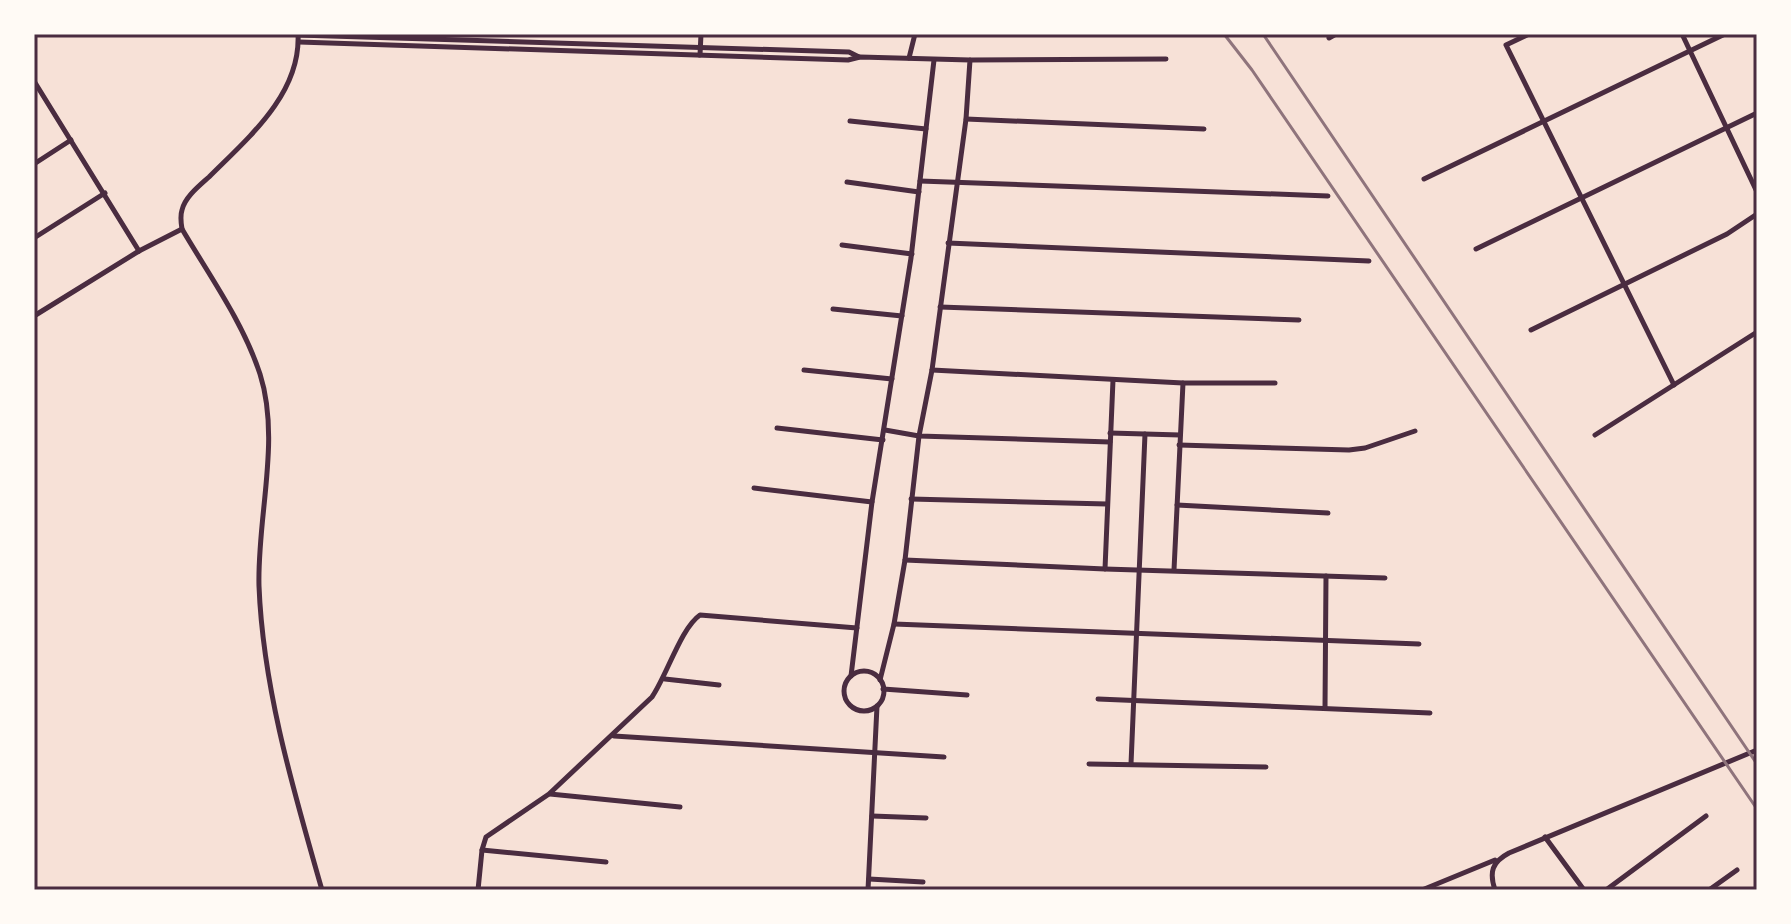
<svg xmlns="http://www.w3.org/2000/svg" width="1791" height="924" font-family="Overpass,sans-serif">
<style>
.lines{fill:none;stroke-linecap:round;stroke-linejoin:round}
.minor{stroke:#4a2c40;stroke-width:5}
.rail{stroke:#8f747c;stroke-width:3}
.neatline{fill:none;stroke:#4a2c40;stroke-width:3}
</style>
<rect width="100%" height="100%" fill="#f7e1d7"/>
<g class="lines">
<!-- minor -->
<g class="minor">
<path d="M 298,34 C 301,94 248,138 209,177 C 199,186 185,197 182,210 C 180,216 181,223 182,229 C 209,275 243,322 260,374 C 281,440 257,517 259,586 C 263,689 294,792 322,890"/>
<path d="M 1529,34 L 1506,45 L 1674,385"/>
<path d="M 1682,34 L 1757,192"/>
<path d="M 298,35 L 849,52 L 859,57"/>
<path d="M 1329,38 L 1336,34"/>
<path d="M 299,42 L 848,60 L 860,57 L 970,60 L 966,119 L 932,370 L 919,436 L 905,560 L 894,624 L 880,680"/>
<path d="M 700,55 L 701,34"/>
<path d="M 909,58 L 915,34"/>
<path d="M 970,60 L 1166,59"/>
<path d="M 34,81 L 139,251"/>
<path d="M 966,119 L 1204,129"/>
<path d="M 850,121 L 926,129"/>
<path d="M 34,164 L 71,140"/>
<path d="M 1424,179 L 1725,34"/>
<path d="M 920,181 L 1328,196"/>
<path d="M 847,182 L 919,192"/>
<path d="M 34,238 L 105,193"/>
<path d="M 948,243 L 1369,261"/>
<path d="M 842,245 L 912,254"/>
<path d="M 1476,249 L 1757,113"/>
<path d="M 940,307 L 1299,320"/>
<path d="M 833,309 L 902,316"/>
<path d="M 34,316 L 139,251 L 182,229"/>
<path d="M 1531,330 L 1727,234 L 1757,214"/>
<path d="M 804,370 L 892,379"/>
<path d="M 932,370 L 1183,383 L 1275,383"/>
<path d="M 777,428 L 883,440"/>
<path d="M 885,430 L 919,436 L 1110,442"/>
<path d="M 1110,433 L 1180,435"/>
<path d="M 1595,435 L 1757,332"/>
<path d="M 1179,445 L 1349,450 L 1365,448 L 1415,431"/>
<path d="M 754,488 L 872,502"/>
<path d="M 911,499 L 1107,504"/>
<path d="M 1177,505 L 1328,513"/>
<path d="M 905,560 L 1105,569 L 1385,578"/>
<path d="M 1105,569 L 1113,380"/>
<path d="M 1174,570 L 1183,383"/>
<path d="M 894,624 L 1419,644"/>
<circle cx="864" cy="691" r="20"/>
<path d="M 851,676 L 872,502 L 911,258 L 934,60"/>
<path d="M 665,679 L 719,685"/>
<path d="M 883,689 L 967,695"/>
<path d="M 1098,699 L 1430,713"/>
<path d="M 1325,708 L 1326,576"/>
<path d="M 614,736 L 944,757"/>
<path d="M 1089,764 L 1266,767"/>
<path d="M 1131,764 L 1145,434"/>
<path d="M 550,794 L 680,807"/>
<path d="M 872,816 L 926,818"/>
<path d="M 1545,837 L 1584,890"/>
<path d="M 482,850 L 606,862"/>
<path d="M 869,879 L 923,882"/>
<path d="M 478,890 L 482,850 L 486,837 L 549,794 L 652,697 C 667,675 681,628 700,615 L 857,628"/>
<path d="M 868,890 L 877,706"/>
<path d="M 1422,890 L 1495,860"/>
<path d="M 1495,890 C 1489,872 1492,862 1509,853 L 1757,750"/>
<path d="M 1606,890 L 1706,816"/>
<path d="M 1709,890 L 1737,870"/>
</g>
<!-- rail -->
<g class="rail">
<path d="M 1224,34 L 1252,70 L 1757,809"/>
<path d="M 1263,34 L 1757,764"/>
</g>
</g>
<!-- border -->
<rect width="1791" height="924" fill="none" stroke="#fffaf5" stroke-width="72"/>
<rect x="36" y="36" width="1719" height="852" class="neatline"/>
</svg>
